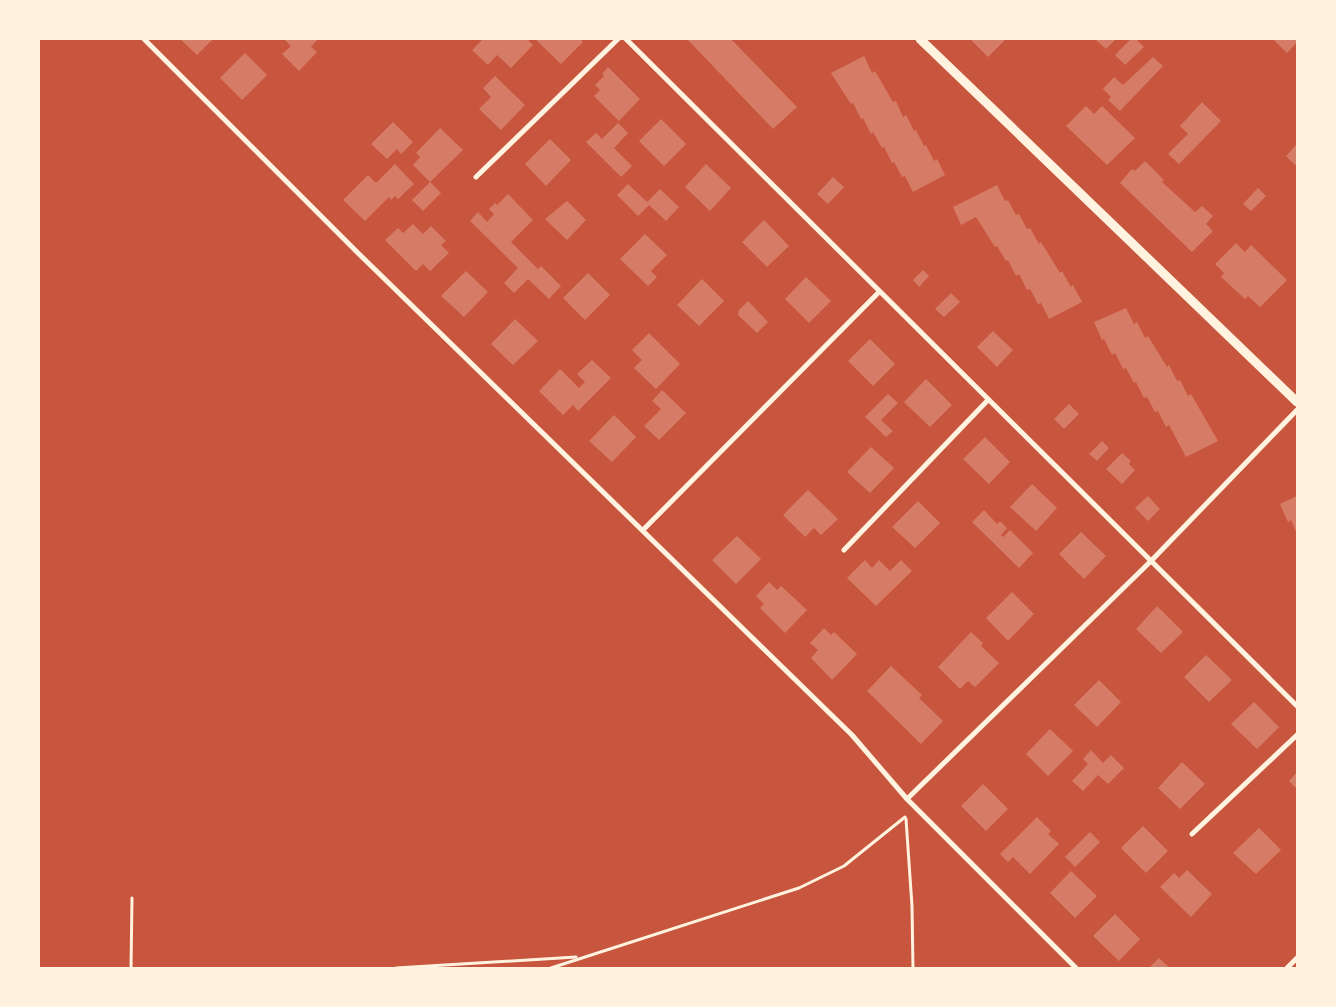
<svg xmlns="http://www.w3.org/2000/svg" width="1336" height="1007" font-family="'Public Sans',sans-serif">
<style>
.building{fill:#d67c66}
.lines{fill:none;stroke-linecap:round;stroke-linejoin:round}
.path{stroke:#fff3e0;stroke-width:3}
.minor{stroke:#fff3e0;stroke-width:5}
.tertiary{stroke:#fff3e0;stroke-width:9}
</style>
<rect width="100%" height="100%" fill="#c8553d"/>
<!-- building -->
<g class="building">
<path d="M 180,39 L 213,39 L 197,55 Z"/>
<path d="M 284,39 L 315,39 L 317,40 L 311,47 L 317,52 L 299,71 L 282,54 L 291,46 Z"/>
<path d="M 483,39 L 527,39 L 533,45 L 511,68 L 497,55 L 488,65 L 472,50 Z"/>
<path d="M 535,39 L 580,39 L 583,42 L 561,64 Z"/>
<path d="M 687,39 L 731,39 L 797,107 L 773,129 Z"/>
<path d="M 970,39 L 1006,39 L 988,57 Z"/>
<path d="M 1095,39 L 1116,39 L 1106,49 Z"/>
<path d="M 1131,39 L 1136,39 L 1144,47 L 1125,65 L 1115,55 Z"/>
<path d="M 1273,39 L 1297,39 L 1297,42 L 1287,53 Z"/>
<path d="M 245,53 L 267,75 L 242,100 L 220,78 Z"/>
<path d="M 864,56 L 872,73 L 875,71 L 893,102 L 896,101 L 903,117 L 906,115 L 914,131 L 916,130 L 924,146 L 926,145 L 934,161 L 937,159 L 945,175 L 913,192 L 905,176 L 902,177 L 894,162 L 892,163 L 884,147 L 882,148 L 873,132 L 871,134 L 863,118 L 861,119 L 853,103 L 851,104 L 831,73 Z"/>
<path d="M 1153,57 L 1163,66 L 1120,111 L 1108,100 L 1111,97 L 1103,89 L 1114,77 L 1123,85 Z"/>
<path d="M 608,67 L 640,99 L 619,121 L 594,96 L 600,90 L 595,85 L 604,76 L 602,74 Z"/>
<path d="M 495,76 L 525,105 L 501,130 L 479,109 L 491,97 L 483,88 Z"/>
<path d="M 1202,102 L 1221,121 L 1179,164 L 1168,154 L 1188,134 L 1180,126 Z"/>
<path d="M 1086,106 L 1094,114 L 1102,106 L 1135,138 L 1107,165 L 1066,126 Z"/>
<path d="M 661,119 L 686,144 L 664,166 L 639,141 Z"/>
<path d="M 393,122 L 413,142 L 401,154 L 397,149 L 387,159 L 371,144 Z"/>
<path d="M 618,123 L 628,133 L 614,148 L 632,166 L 621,177 L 586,142 L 596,133 L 602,139 Z"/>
<path d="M 440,128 L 463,150 L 430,182 L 413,165 L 420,157 L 416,153 Z"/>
<path d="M 550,139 L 571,160 L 546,186 L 525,164 Z"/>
<path d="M 1297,144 L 1297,164 L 1295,165 L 1286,156 Z"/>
<path d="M 1145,161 L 1164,180 L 1162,182 L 1195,212 L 1202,206 L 1213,216 L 1206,224 L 1213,231 L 1192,252 L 1120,183 L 1132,169 L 1135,171 Z"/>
<path d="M 395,164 L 414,184 L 398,199 L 395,196 L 391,200 L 389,197 L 365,221 L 343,200 L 368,175 L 376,183 Z"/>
<path d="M 706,164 L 731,188 L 710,211 L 685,187 Z"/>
<path d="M 833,177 L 844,187 L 828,204 L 817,194 Z"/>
<path d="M 430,182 L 441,193 L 423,211 L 412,200 Z"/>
<path d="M 628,184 L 647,202 L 660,189 L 679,207 L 666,221 L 649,205 L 638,216 L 617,195 Z"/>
<path d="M 997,185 L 1005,201 L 1008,200 L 1016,215 L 1019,214 L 1027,229 L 1030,228 L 1039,244 L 1041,242 L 1060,273 L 1062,271 L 1071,287 L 1073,285 L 1082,302 L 1049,319 L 1041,303 L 1038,304 L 1030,289 L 1027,290 L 1019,274 L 1016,276 L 1008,260 L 1006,261 L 997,246 L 995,247 L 976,217 L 961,225 L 953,207 Z"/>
<path d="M 1258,188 L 1266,196 L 1251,211 L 1243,204 Z"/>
<path d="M 508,194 L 533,220 L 511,242 L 538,269 L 541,266 L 561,286 L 549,299 L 528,279 L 514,293 L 504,283 L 518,268 L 470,221 L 478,212 L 487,222 L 494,214 L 489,209 L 495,203 L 497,205 Z"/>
<path d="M 567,201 L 586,220 L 567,240 L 545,219 Z"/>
<path d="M 764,220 L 789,246 L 767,267 L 742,242 Z"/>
<path d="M 413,224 L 423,234 L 431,226 L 446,241 L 441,245 L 449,253 L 430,271 L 423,264 L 416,271 L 385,240 L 398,228 L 403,233 Z"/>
<path d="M 645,234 L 667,255 L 651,271 L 657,277 L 648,286 L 620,259 Z"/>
<path d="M 1236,243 L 1245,252 L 1251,245 L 1287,280 L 1260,307 L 1248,296 L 1245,299 L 1232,287 L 1221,277 L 1224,273 L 1215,264 Z"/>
<path d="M 923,270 L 929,276 L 919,287 L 913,280 Z"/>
<path d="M 466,271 L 488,292 L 464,317 L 441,296 Z"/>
<path d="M 588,273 L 610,295 L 585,320 L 563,298 Z"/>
<path d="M 806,277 L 831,301 L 809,323 L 785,299 Z"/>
<path d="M 702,279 L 724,301 L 699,326 L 677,305 Z"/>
<path d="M 951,293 L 960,302 L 944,317 L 935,309 Z"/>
<path d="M 748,301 L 768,322 L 757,333 L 738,315 L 739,310 Z"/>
<path d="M 1126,308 L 1134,324 L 1137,322 L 1145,338 L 1148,336 L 1167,367 L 1169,365 L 1177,381 L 1180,380 L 1188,396 L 1191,394 L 1218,441 L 1186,457 L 1169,425 L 1166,427 L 1158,411 L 1155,412 L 1147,397 L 1144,398 L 1136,382 L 1134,383 L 1126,368 L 1123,369 L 1115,353 L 1112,355 L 1104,339 L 1102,340 L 1094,322 Z"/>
<path d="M 515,319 L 538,341 L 513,365 L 491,344 Z"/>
<path d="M 993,331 L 1013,350 L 997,367 L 977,347 Z"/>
<path d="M 649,333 L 680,364 L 656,389 L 634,368 L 642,360 L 632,350 Z"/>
<path d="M 870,339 L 895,364 L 873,386 L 848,361 Z"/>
<path d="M 592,360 L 611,378 L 578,411 L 573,405 L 563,415 L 539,391 L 560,369 L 579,388 L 585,382 L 577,374 Z"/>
<path d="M 926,379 L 952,405 L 930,427 L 904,402 Z"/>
<path d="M 662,390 L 686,413 L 659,440 L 644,426 L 661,409 L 652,401 Z"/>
<path d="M 888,394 L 898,403 L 881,420 L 893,431 L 886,437 L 865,417 Z"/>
<path d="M 1069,404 L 1079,414 L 1064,429 L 1054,419 Z"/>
<path d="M 614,415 L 636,437 L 612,462 L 589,441 Z"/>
<path d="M 985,437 L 1010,462 L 989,484 L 963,459 Z"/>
<path d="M 1102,441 L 1109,448 L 1097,461 L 1089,454 Z"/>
<path d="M 871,447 L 894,468 L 870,493 L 847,472 Z"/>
<path d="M 1122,453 L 1131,461 L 1129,464 L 1135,470 L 1122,484 L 1106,469 Z"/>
<path d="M 1032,484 L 1057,508 L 1036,531 L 1010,507 Z"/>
<path d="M 808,490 L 838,519 L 821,535 L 814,528 L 805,537 L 783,515 Z"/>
<path d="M 1148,496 L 1160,509 L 1148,521 L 1135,508 Z"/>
<path d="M 1297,496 L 1297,534 L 1291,520 L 1288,522 L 1280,504 Z"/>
<path d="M 918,501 L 940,523 L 915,548 L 892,527 Z"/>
<path d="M 984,510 L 997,524 L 1000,521 L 1007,528 L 1001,535 L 1003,537 L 1010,530 L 1033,553 L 1019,568 L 972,522 Z"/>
<path d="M 1081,532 L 1106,556 L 1084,579 L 1059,554 Z"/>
<path d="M 737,536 L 761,559 L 736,584 L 712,560 Z"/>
<path d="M 865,560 L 872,568 L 879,560 L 890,571 L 901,560 L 912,571 L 876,606 L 847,578 Z"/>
<path d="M 769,582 L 777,590 L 781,586 L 807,610 L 785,633 L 760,608 L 764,604 L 756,596 Z"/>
<path d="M 1012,592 L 1034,614 L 1008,641 L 986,618 Z"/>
<path d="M 1157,606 L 1183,632 L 1161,653 L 1136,629 Z"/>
<path d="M 824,628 L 831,635 L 834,632 L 857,654 L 832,680 L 811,658 L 818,650 L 810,643 Z"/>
<path d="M 971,632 L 983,643 L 981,646 L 999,663 L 975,687 L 968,681 L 960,689 L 938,667 Z"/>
<path d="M 1206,655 L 1232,680 L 1209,702 L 1184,677 Z"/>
<path d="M 891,666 L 922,695 L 919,698 L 943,721 L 921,744 L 867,691 Z"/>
<path d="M 1099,680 L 1121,702 L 1097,727 L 1074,705 Z"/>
<path d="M 1254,702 L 1279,727 L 1257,749 L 1231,724 Z"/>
<path d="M 1050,729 L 1073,751 L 1048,776 L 1026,754 Z"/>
<path d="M 1091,750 L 1103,763 L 1111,755 L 1124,768 L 1108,784 L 1098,775 L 1083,791 L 1072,781 L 1088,764 L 1083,759 Z"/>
<path d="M 1182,762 L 1205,784 L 1180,809 L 1158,788 Z"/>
<path d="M 1297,772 L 1297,789 L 1289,781 Z"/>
<path d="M 983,784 L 1008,809 L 986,831 L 961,806 Z"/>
<path d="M 1037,817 L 1051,831 L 1048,834 L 1059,844 L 1030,874 L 1013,857 L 1008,862 L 1000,854 Z"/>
<path d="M 1143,826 L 1168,851 L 1146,873 L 1121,848 Z"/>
<path d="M 1259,828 L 1281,850 L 1256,874 L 1233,853 Z"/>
<path d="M 1090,832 L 1100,842 L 1075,867 L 1065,857 Z"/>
<path d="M 1187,870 L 1212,894 L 1191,917 L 1160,887 L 1174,873 L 1179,878 Z"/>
<path d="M 1071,871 L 1097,896 L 1075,918 L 1050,893 Z"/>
<path d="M 1115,914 L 1140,939 L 1119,961 L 1093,936 Z"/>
<path d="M 1159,958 L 1170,968 L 1149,968 Z"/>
</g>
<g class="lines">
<!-- path -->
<g class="path">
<path d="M 906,819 L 912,906 L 913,968"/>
<path d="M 131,968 L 132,898"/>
<path d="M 396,968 L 576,957"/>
<path d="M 551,968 L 799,888 L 844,866 L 905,817"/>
</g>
<!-- minor -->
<g class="minor">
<path d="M 144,39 L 357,252 L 852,735 L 907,799 L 1076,968"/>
<path d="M 626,39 L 1297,706"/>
<path d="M 476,177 L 618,39"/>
<path d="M 643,530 L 879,292"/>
<path d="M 844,550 L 988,400"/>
<path d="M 907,799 L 1151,561 L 1297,410"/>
<path d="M 1192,834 L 1297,735"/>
<path d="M 1287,968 L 1297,958"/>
</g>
<!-- tertiary -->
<path class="tertiary" d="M 920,39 L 1297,402"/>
</g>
<!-- border -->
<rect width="1336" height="1007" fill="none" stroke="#fff3e0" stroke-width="80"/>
</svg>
